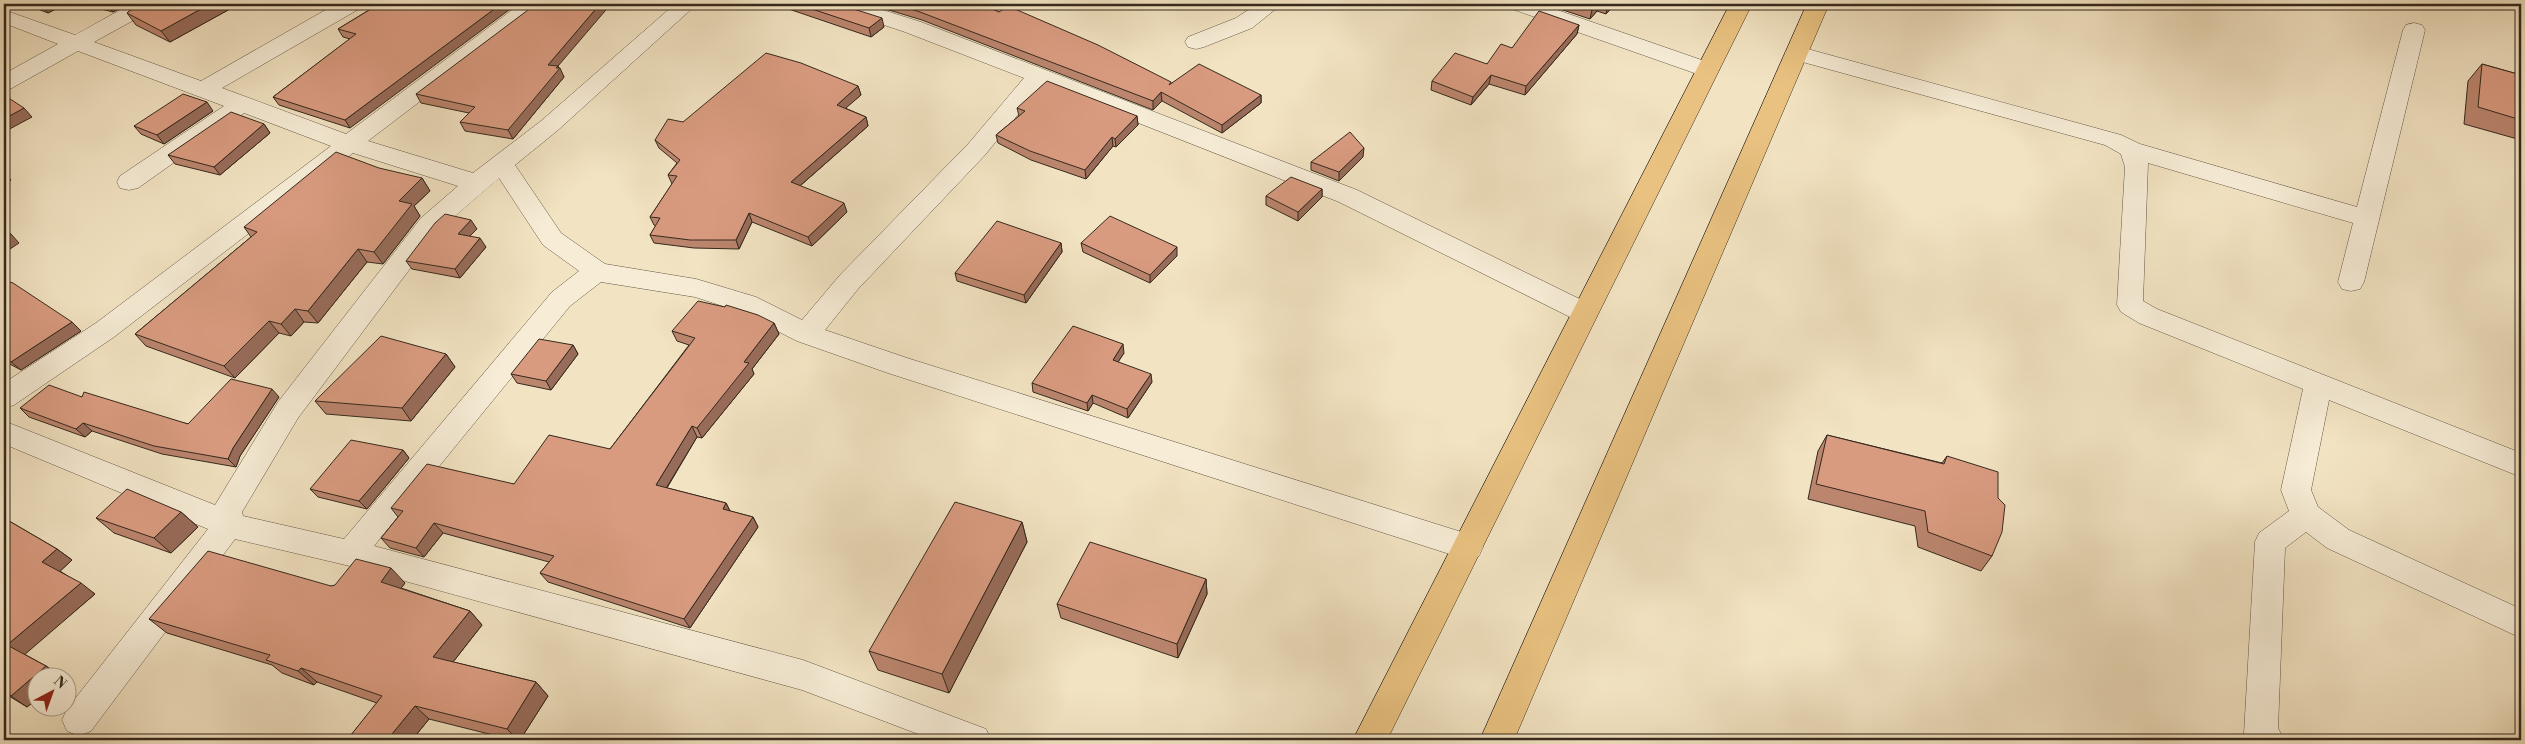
<svg xmlns="http://www.w3.org/2000/svg" width="2525" height="744" font-family="'Libre Bodoni',serif">
<style>
.lines{fill:none;stroke-linecap:round;stroke-linejoin:round}
.street-casing{stroke:#645846;stroke-width:1}
.primary-casing{stroke:#35291d;stroke-width:1}
.street{fill:#f7edd7;fill-rule:evenodd}
.primary{fill:#e9c281;fill-rule:evenodd}
.wall{fill:#bb856e;stroke:#35291d}
.shaded-wall{fill:#986c5a;stroke:#35291d}
.building{fill:#d99b80;stroke:#35291d}
</style>
<rect width="100%" height="100%" fill="#f2e3c2"/>
<filter id="stains"><feTurbulence type="fractalNoise" baseFrequency=".004" numOctaves="4"/><feColorMatrix values="0 0 0 0 .2 0 0 0 0 .09 0 0 0 0 .02 0 0 0 .5 -.17"/></filter>
<radialGradient id="worn" r=".72"><stop offset=".6" stop-color="#630" stop-opacity="0"/><stop offset="1" stop-color="#630" stop-opacity=".3"/></radialGradient>
<g class="lines">
<!-- street casing -->
<g class="street-casing">
<g id="street">
<path d="M 131,4 L 157,4 L 154,9 L 94,42 L 201,81 L 336,4 L 361,4 L 359,9 L 222,88 L 346,134 L 520,4 L 543,4 L 541,9 L 368,141 L 473,173 L 541,121 L 675,4 L 697,4 L 557,131 L 515,165 L 561,233 L 605,264 L 696,279 L 756,297 L 802,320 L 840,275 L 969,143 L 1024,78 L 905,32 L 836,9 L 834,4 L 864,4 L 921,22 L 1357,190 L 1594,306 L 1598,313 L 1594,320 L 1585,323 L 1576,320 L 1339,202 L 1042,85 L 985,155 L 858,289 L 825,330 L 907,358 L 1468,534 L 1479,538 L 1483,547 L 1479,556 L 1468,560 L 888,373 L 797,341 L 738,311 L 695,297 L 601,282 L 570,306 L 374,546 L 803,660 L 986,729 L 991,740 L 934,740 L 802,690 L 350,566 L 235,539 L 91,731 L 79,736 L 67,731 L 62,720 L 67,709 L 208,529 L 4,444 L 4,421 L 215,505 L 278,402 L 421,218 L 458,186 L 353,153 L 114,337 L 14,405 L 4,408 L 4,383 L 96,323 L 331,146 L 244,113 L 138,188 L 129,190 L 120,188 L 117,182 L 120,176 L 224,106 L 78,51 L 12,88 L 4,90 L 4,74 L 58,44 L 4,23 L 4,10 L 75,35 ZM 499,178 L 543,245 L 579,271 L 552,292 L 344,539 L 243,516 L 242,512 L 298,418 L 439,230 Z"/>
<path d="M 1257,4 L 1282,4 L 1252,28 L 1204,47 L 1196,49 L 1188,47 L 1185,42 L 1188,37 L 1236,18 Z"/>
<path d="M 1509,4 L 1540,4 L 1716,65 L 1719,70 L 1716,75 L 1708,77 L 1700,75 L 1512,9 Z"/>
<path d="M 2414,23 L 2422,25 L 2425,30 L 2364,282 L 2360,289 L 2351,291 L 2342,289 L 2338,282 L 2353,223 L 2148,163 L 2143,301 L 2157,309 L 2521,453 L 2521,477 L 2329,400 L 2311,490 L 2318,507 L 2349,530 L 2521,609 L 2521,638 L 2327,548 L 2306,532 L 2285,548 L 2278,728 L 2284,740 L 2247,740 L 2244,734 L 2255,542 L 2259,533 L 2289,511 L 2281,490 L 2303,389 L 2139,323 L 2121,312 L 2117,305 L 2125,167 L 2121,154 L 2105,145 L 1788,58 L 1785,53 L 1788,48 L 1796,46 L 1804,48 L 2121,135 L 2140,144 L 2357,207 L 2403,30 L 2406,25 Z"/>
</g>
</g>
<!-- primary casing -->
<g class="primary-casing">
<g id="primary">
<path d="M 1730,4 L 1752,4 L 1387,740 L 1353,740 Z"/>
<path d="M 1807,4 L 1829,4 L 1514,740 L 1480,740 Z"/>
</g>
</g>
<!-- street -->
<use href="#street" class="street"/>
<!-- primary -->
<use href="#primary" class="primary"/>
</g>
<!-- wall -->
<g class="wall">
<path d="M 25,4 L 65,4 L 48,13 Z"/>
<path d="M 82,4 L 128,4 L 113,12 Z"/>
<path d="M 239,4 L 170,42 L 136,25 L 127,13 L 132,9 L 130,7 Z"/>
<path d="M 379,4 L 350,128 L 279,105 L 273,97 L 350,39 L 343,37 L 338,29 Z"/>
<path d="M 774,4 L 838,4 L 884,27 L 871,37 Z"/>
<path d="M 869,4 L 981,4 L 999,12 L 1171,83 L 1261,95 L 1261,103 L 1222,133 L 1162,101 L 1153,110 L 922,20 Z"/>
<path d="M 1549,4 L 1615,4 L 1606,14 L 1597,11 L 1590,19 L 1548,5 Z"/>
<path d="M 1579,25 L 1577,34 L 1525,95 L 1489,84 L 1471,105 L 1431,90 L 1432,81 L 1487,64 L 1512,48 Z"/>
<path d="M 2482,64 L 2521,75 L 2521,140 L 2464,124 L 2468,81 Z"/>
<path d="M 558,66 L 564,77 L 513,139 L 465,131 L 460,122 L 469,113 L 421,103 L 416,94 Z"/>
<path d="M 858,86 L 861,95 L 845,108 L 866,117 L 868,126 L 800,186 L 847,212 L 812,246 L 752,222 L 739,249 L 694,248 L 654,243 L 650,235 L 656,226 L 654,225 L 650,217 L 672,184 L 668,175 L 677,163 L 659,148 L 655,140 L 683,122 Z"/>
<path d="M 1017,108 L 1137,116 L 1138,125 L 1116,147 L 1113,146 L 1086,179 L 1031,160 L 998,143 L 996,135 L 1019,116 Z"/>
<path d="M 213,111 L 164,144 L 141,134 L 134,126 Z"/>
<path d="M 264,124 L 270,133 L 220,175 L 175,164 L 168,155 Z"/>
<path d="M 1363,157 L 1339,181 L 1311,170 L 1311,162 Z"/>
<path d="M 422,178 L 430,191 L 414,206 L 420,216 L 383,264 L 367,262 L 318,323 L 304,322 L 291,336 L 279,333 L 235,378 L 146,346 L 135,334 L 251,237 L 244,227 Z"/>
<path d="M 1322,189 L 1322,197 L 1298,221 L 1266,205 L 1266,196 Z"/>
<path d="M 477,229 L 469,236 L 486,247 L 460,278 L 412,269 L 406,261 Z"/>
<path d="M 1061,243 L 1062,252 L 1026,303 L 957,281 L 955,273 Z"/>
<path d="M 1081,243 L 1177,256 L 1150,283 L 1083,252 Z"/>
<path d="M 4,280 L 81,331 L 21,370 L 4,361 Z"/>
<path d="M 774,323 L 779,334 L 752,369 L 754,374 L 702,438 L 697,437 L 667,488 L 726,503 L 730,511 L 753,517 L 758,527 L 690,628 L 548,582 L 540,573 L 549,562 L 443,533 L 424,557 L 390,548 L 381,538 L 398,517 L 391,508 L 514,484 L 610,449 L 689,345 L 677,341 L 672,331 Z"/>
<path d="M 573,345 L 578,354 L 551,390 L 517,383 L 511,374 Z"/>
<path d="M 1124,353 L 1118,362 L 1152,382 L 1128,418 L 1093,403 L 1088,411 L 1033,392 L 1032,383 Z"/>
<path d="M 446,354 L 455,367 L 411,421 L 326,414 L 315,401 Z"/>
<path d="M 82,397 L 188,424 L 279,397 L 240,456 L 236,467 L 162,454 L 92,431 L 85,437 L 29,417 L 20,408 Z"/>
<path d="M 1827,435 L 1942,463 L 1947,456 L 1992,556 L 1981,571 L 1918,547 L 1915,526 L 1808,499 L 1818,451 Z"/>
<path d="M 403,450 L 409,458 L 367,509 L 318,497 L 310,489 Z"/>
<path d="M 181,512 L 198,527 L 171,553 L 114,533 L 96,518 Z"/>
<path d="M 4,518 L 57,549 L 72,560 L 60,571 L 95,594 L 24,654 L 46,666 L 61,676 L 38,676 L 38,698 L 27,707 L 4,693 Z"/>
<path d="M 1022,522 L 1027,542 L 949,693 L 878,670 L 869,651 Z"/>
<path d="M 1206,579 L 1207,594 L 1178,658 L 1061,618 L 1057,604 Z"/>
<path d="M 405,583 L 401,588 L 470,611 L 482,625 L 453,662 L 536,682 L 548,696 L 520,740 L 513,740 L 429,719 L 412,740 L 347,740 L 377,703 L 317,682 L 314,685 L 282,673 L 272,665 L 167,633 L 149,619 L 331,586 Z"/>
</g>
<!-- shaded-wall -->
<g class="shaded-wall">
<path d="M 4,4 L 14,4 L 4,10 Z"/>
<path d="M 40,4 L 65,4 L 48,13 Z"/>
<path d="M 106,4 L 128,4 L 113,12 Z"/>
<path d="M 210,4 L 239,4 L 170,42 L 161,31 Z"/>
<path d="M 501,4 L 517,4 L 350,128 L 345,120 Z"/>
<path d="M 600,4 L 611,4 L 558,66 L 559,69 L 560,68 L 564,77 L 513,139 L 508,130 L 548,65 Z"/>
<path d="M 1594,4 L 1599,4 L 1597,11 L 1590,19 L 1593,5 Z"/>
<path d="M 1608,4 L 1615,4 L 1606,14 Z"/>
<path d="M 882,18 L 884,27 L 871,37 L 869,28 Z"/>
<path d="M 1579,25 L 1577,34 L 1525,95 L 1526,86 Z"/>
<path d="M 1491,75 L 1489,84 L 1471,105 L 1473,97 Z"/>
<path d="M 858,86 L 861,95 L 839,114 L 837,105 Z"/>
<path d="M 1161,92 L 1162,101 L 1153,110 L 1153,101 Z"/>
<path d="M 1261,95 L 1261,103 L 1222,133 L 1222,125 Z"/>
<path d="M 207,102 L 213,111 L 164,144 L 157,135 Z"/>
<path d="M 24,108 L 32,117 L 4,132 L 4,119 Z"/>
<path d="M 1137,116 L 1138,125 L 1116,147 L 1115,139 Z"/>
<path d="M 866,117 L 868,126 L 794,191 L 791,182 Z"/>
<path d="M 264,124 L 270,133 L 220,175 L 214,167 Z"/>
<path d="M 1112,137 L 1113,146 L 1086,179 L 1085,170 Z"/>
<path d="M 1364,148 L 1363,157 L 1339,181 L 1339,172 Z"/>
<path d="M 4,172 L 11,180 L 4,184 Z"/>
<path d="M 422,178 L 430,191 L 414,206 L 420,216 L 383,264 L 374,252 L 399,201 Z"/>
<path d="M 1322,189 L 1322,197 L 1298,221 L 1298,212 Z"/>
<path d="M 844,203 L 847,212 L 812,246 L 808,237 Z"/>
<path d="M 749,213 L 752,222 L 739,249 L 736,240 Z"/>
<path d="M 471,220 L 477,229 L 463,243 L 458,234 Z"/>
<path d="M 11,234 L 19,243 L 4,253 L 4,239 Z"/>
<path d="M 480,238 L 486,247 L 460,278 L 455,269 Z"/>
<path d="M 1061,243 L 1062,252 L 1026,303 L 1024,295 Z"/>
<path d="M 1177,247 L 1177,256 L 1150,283 L 1150,275 Z"/>
<path d="M 358,249 L 367,262 L 318,323 L 308,311 Z"/>
<path d="M 295,309 L 304,322 L 291,336 L 281,324 Z"/>
<path d="M 269,321 L 279,333 L 235,378 L 224,366 Z"/>
<path d="M 72,322 L 81,331 L 21,370 L 11,362 Z"/>
<path d="M 774,323 L 779,334 L 752,369 L 754,374 L 702,438 L 697,428 L 744,362 Z"/>
<path d="M 1123,344 L 1124,353 L 1114,368 L 1113,360 Z"/>
<path d="M 573,345 L 578,354 L 551,390 L 546,381 Z"/>
<path d="M 446,354 L 455,367 L 411,421 L 402,408 Z"/>
<path d="M 1151,374 L 1152,382 L 1128,418 L 1127,409 Z"/>
<path d="M 272,389 L 279,397 L 240,456 L 236,467 L 228,459 L 233,448 Z"/>
<path d="M 1092,395 L 1093,403 L 1088,411 L 1087,403 Z"/>
<path d="M 83,423 L 92,431 L 85,437 L 76,429 Z"/>
<path d="M 692,426 L 697,437 L 662,495 L 656,485 Z"/>
<path d="M 403,450 L 409,458 L 367,509 L 359,501 Z"/>
<path d="M 726,503 L 731,513 L 723,509 Z"/>
<path d="M 181,512 L 198,527 L 171,553 L 154,538 Z"/>
<path d="M 753,517 L 758,527 L 690,628 L 684,619 Z"/>
<path d="M 1022,522 L 1027,542 L 949,693 L 942,674 Z"/>
<path d="M 434,523 L 443,533 L 424,557 L 416,548 Z"/>
<path d="M 57,549 L 72,560 L 57,574 L 42,562 Z"/>
<path d="M 391,568 L 405,583 L 395,596 L 381,582 Z"/>
<path d="M 1206,579 L 1207,594 L 1178,658 L 1177,644 Z"/>
<path d="M 81,583 L 95,594 L 23,656 L 7,645 Z"/>
<path d="M 470,611 L 482,625 L 446,671 L 433,657 Z"/>
<path d="M 46,666 L 61,676 L 38,676 L 38,698 L 27,707 L 11,696 Z"/>
<path d="M 301,668 L 317,682 L 314,685 L 298,671 Z"/>
<path d="M 536,682 L 548,696 L 520,740 L 518,740 L 507,729 Z"/>
<path d="M 415,706 L 429,719 L 412,740 L 387,740 Z"/>
</g>
<!-- building -->
<g class="building">
<path d="M 137,4 L 210,4 L 161,31 L 127,13 L 133,8 L 130,7 Z"/>
<path d="M 379,4 L 501,4 L 345,120 L 273,97 L 356,34 L 338,29 Z"/>
<path d="M 536,4 L 600,4 L 548,65 L 558,66 L 556,68 L 560,68 L 508,130 L 460,122 L 475,107 L 416,94 Z"/>
<path d="M 797,4 L 838,4 L 882,18 L 869,28 Z"/>
<path d="M 895,4 L 981,4 L 999,12 L 1008,6 L 1098,45 L 1171,82 L 1169,85 L 1199,64 L 1261,95 L 1222,125 L 1161,92 L 1153,101 L 920,12 Z"/>
<path d="M 1539,11 L 1579,25 L 1526,86 L 1491,75 L 1473,97 L 1432,81 L 1455,53 L 1487,64 L 1501,44 L 1512,48 Z"/>
<path d="M 766,53 L 801,63 L 858,86 L 837,105 L 866,117 L 791,182 L 844,203 L 808,237 L 749,213 L 736,240 L 690,240 L 650,235 L 660,218 L 650,217 L 677,176 L 668,175 L 680,160 L 655,140 L 668,119 L 683,122 Z"/>
<path d="M 2482,64 L 2521,75 L 2521,120 L 2478,107 Z"/>
<path d="M 1047,81 L 1137,116 L 1115,139 L 1112,137 L 1085,170 L 1030,151 L 996,135 L 1025,111 L 1017,108 Z"/>
<path d="M 183,94 L 207,102 L 157,135 L 134,126 Z"/>
<path d="M 4,95 L 24,108 L 4,119 Z"/>
<path d="M 231,112 L 264,124 L 214,167 L 168,155 Z"/>
<path d="M 1350,132 L 1364,148 L 1339,172 L 1311,162 Z"/>
<path d="M 336,152 L 379,168 L 422,178 L 399,201 L 412,204 L 374,252 L 358,249 L 308,311 L 295,309 L 281,324 L 269,321 L 224,366 L 135,334 L 257,232 L 244,227 Z"/>
<path d="M 1291,177 L 1322,189 L 1298,212 L 1266,196 Z"/>
<path d="M 445,214 L 471,220 L 458,234 L 480,238 L 455,269 L 406,261 L 435,223 Z"/>
<path d="M 1110,216 L 1177,247 L 1150,275 L 1081,243 Z"/>
<path d="M 997,221 L 1061,243 L 1024,295 L 955,273 Z"/>
<path d="M 4,231 L 11,234 L 4,239 Z"/>
<path d="M 4,280 L 13,283 L 72,322 L 11,362 L 4,357 Z"/>
<path d="M 698,301 L 725,307 L 726,305 L 758,315 L 774,323 L 744,362 L 749,363 L 697,428 L 692,426 L 656,485 L 726,503 L 723,509 L 753,517 L 684,619 L 540,573 L 554,556 L 434,523 L 416,548 L 381,538 L 403,511 L 391,508 L 427,464 L 514,484 L 549,435 L 610,449 L 695,338 L 672,331 Z"/>
<path d="M 1073,326 L 1123,344 L 1113,360 L 1151,374 L 1127,409 L 1092,395 L 1087,403 L 1032,383 Z"/>
<path d="M 381,336 L 446,354 L 402,408 L 315,401 Z"/>
<path d="M 539,339 L 573,345 L 546,381 L 511,374 Z"/>
<path d="M 231,379 L 272,389 L 233,448 L 228,459 L 154,446 L 83,423 L 76,429 L 20,408 L 49,385 L 82,397 L 84,392 L 188,424 Z"/>
<path d="M 1827,435 L 1944,464 L 1947,456 L 1998,472 L 1998,498 L 2005,505 L 2002,532 L 1992,556 L 1928,532 L 1925,511 L 1816,484 Z"/>
<path d="M 351,440 L 403,450 L 359,501 L 310,489 Z"/>
<path d="M 127,489 L 181,512 L 154,538 L 96,518 Z"/>
<path d="M 955,502 L 1022,522 L 942,674 L 869,651 Z"/>
<path d="M 4,518 L 57,549 L 42,562 L 81,583 L 7,645 L 46,666 L 11,696 L 4,692 Z"/>
<path d="M 1090,542 L 1206,579 L 1177,644 L 1057,604 Z"/>
<path d="M 208,551 L 331,586 L 335,585 L 356,559 L 391,568 L 381,582 L 470,611 L 433,657 L 536,682 L 507,729 L 415,706 L 387,740 L 347,740 L 382,696 L 301,668 L 298,671 L 266,660 L 270,655 L 149,619 Z"/>
</g>
<!-- margin -->
<rect width="2525" height="744" fill="none" stroke="#f2e3c2" stroke-width="20"/>
<rect x="5" y="5" width="2515" height="734" fill="none" stroke="#35291d" stroke-width="2.5"/>
<rect x="10" y="10" width="2505" height="724" fill="none" stroke="#35291d"/>
<!-- north arrow -->
<g transform="translate(52 692) rotate(41)"><circle r="24" fill="#f7edd7" stroke="#a99f8d"/>
<path d="M0-4L9 19L0 12L-9 19Z" fill="#8f2418"/>
<text y="-8" font-size="14" font-weight="bold" text-anchor="middle" fill="#35291d">N</text>
</g>
<rect width="100%" height="100%" filter="url(#stains)"/>
<rect width="100%" height="100%" fill="url(#worn)"/>
</svg>
